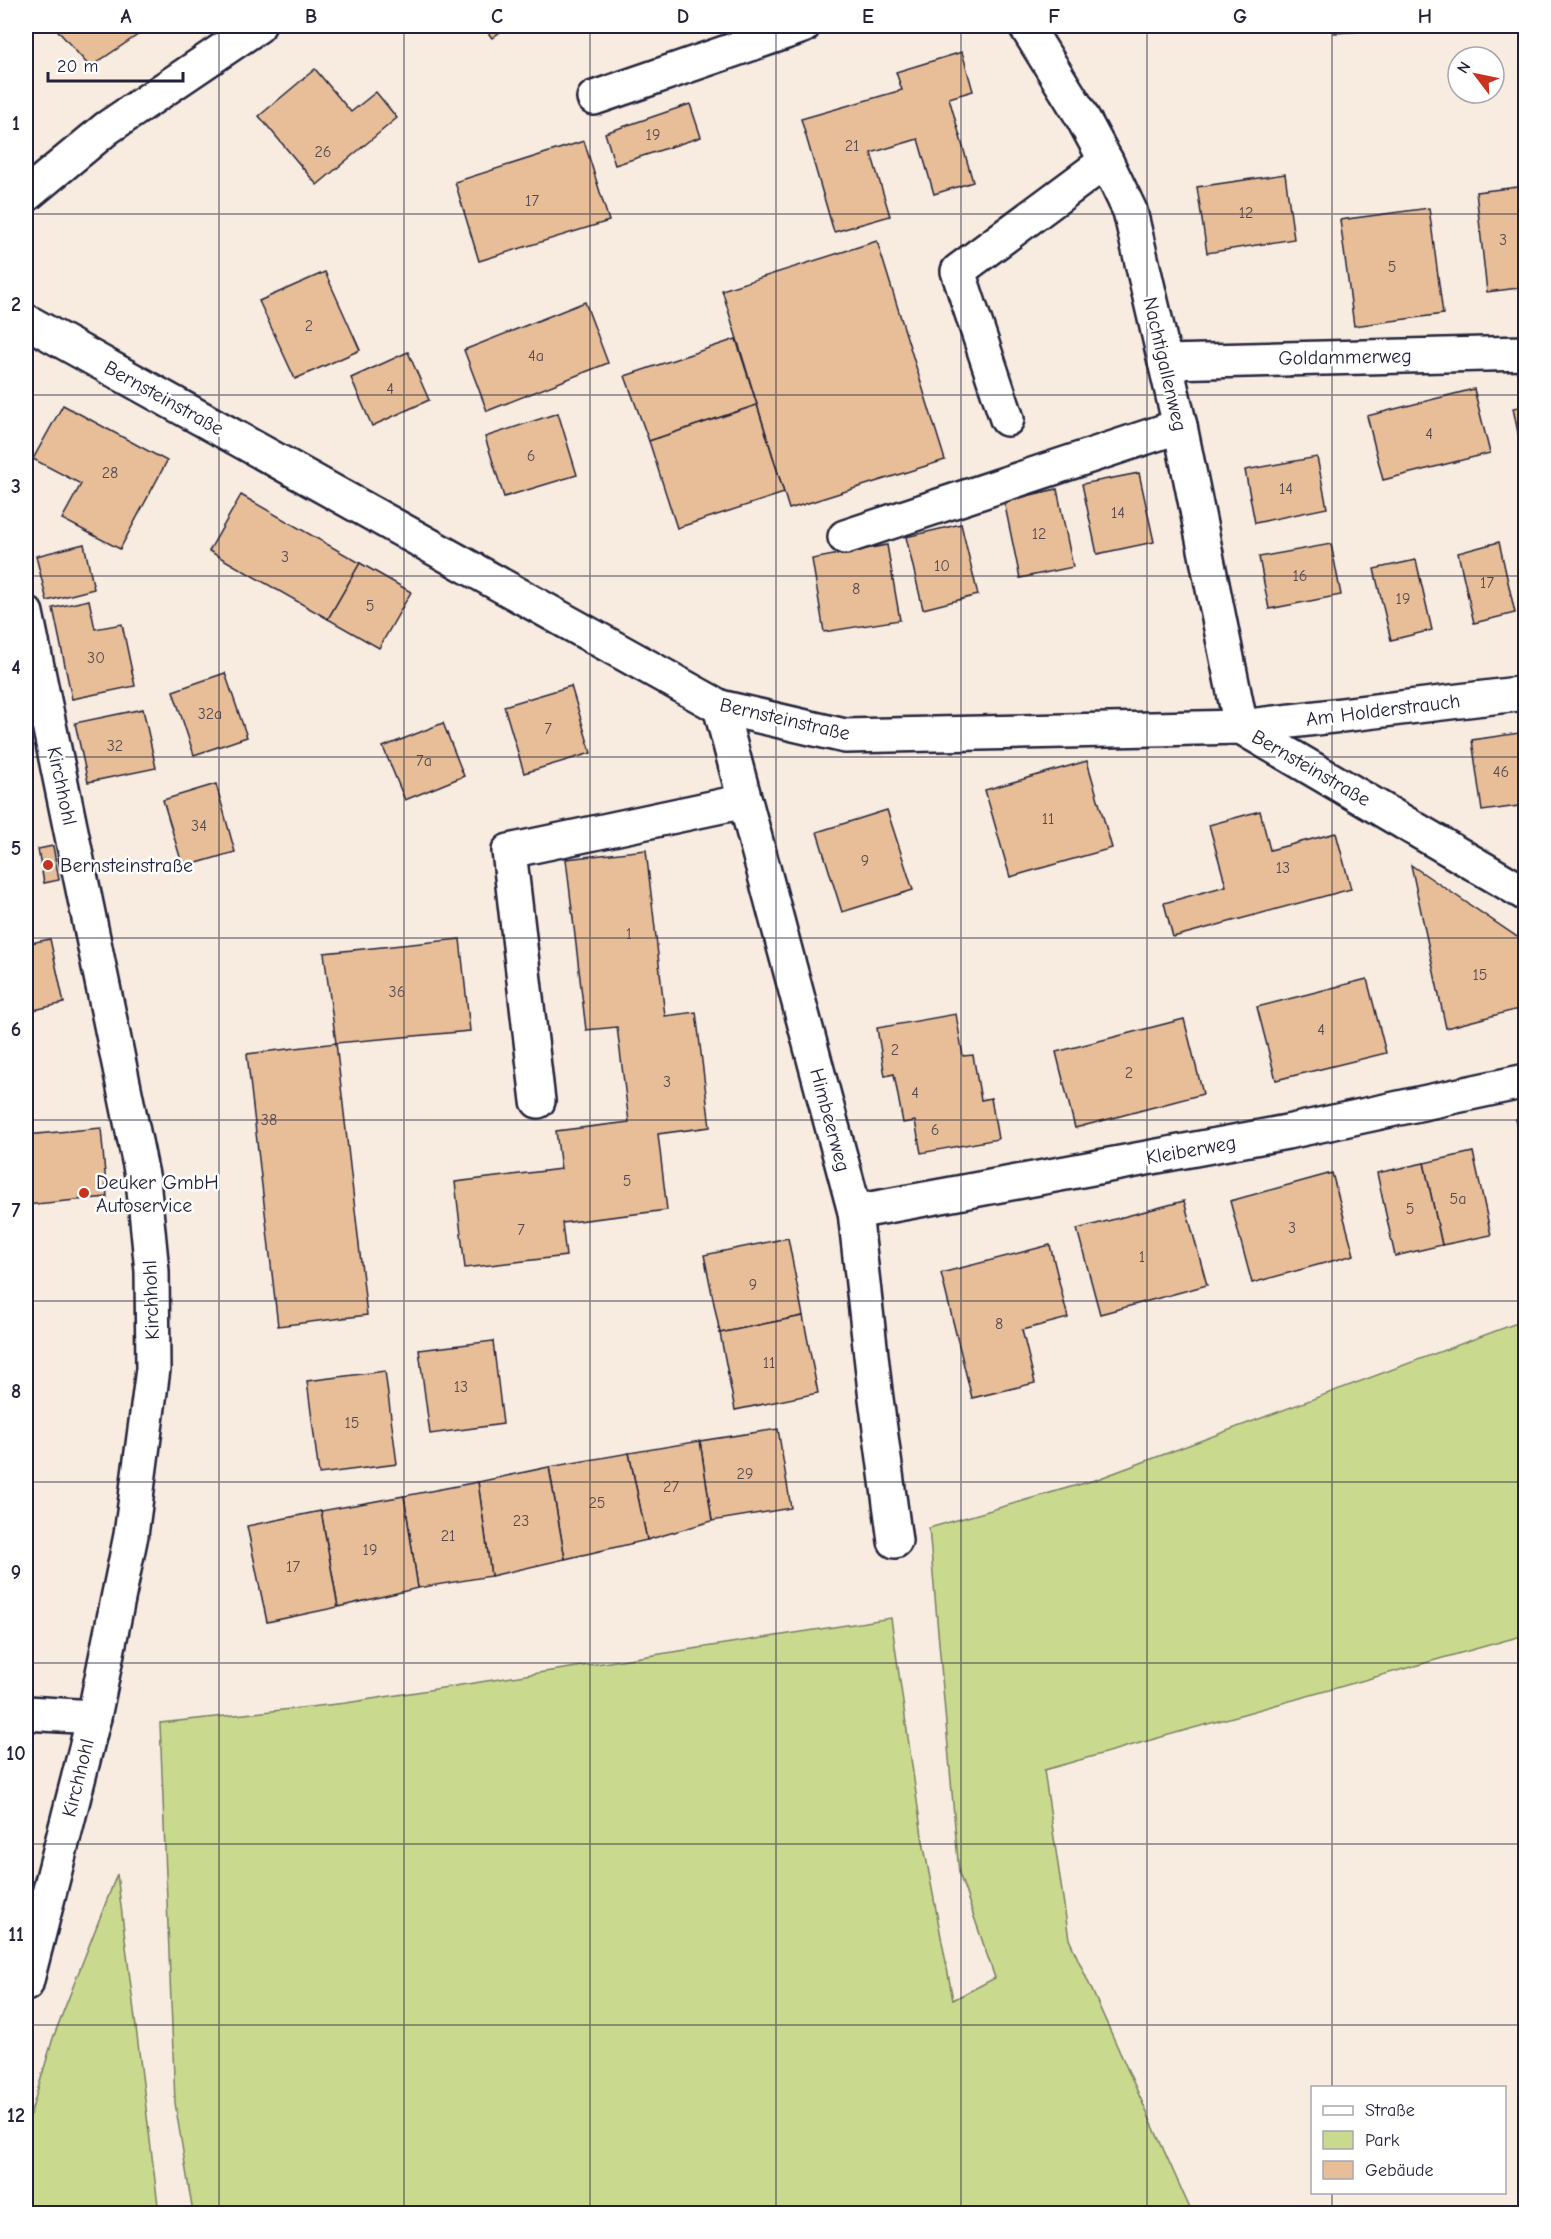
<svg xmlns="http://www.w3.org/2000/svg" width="1551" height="2239" font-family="'Comic Neue',sans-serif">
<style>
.green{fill:#c9da8e;stroke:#767e64;stroke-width:1.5}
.building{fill:#e8be98;stroke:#22223b;stroke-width:1.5}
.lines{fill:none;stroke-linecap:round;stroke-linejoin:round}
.minor-casing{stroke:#22223b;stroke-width:38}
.minor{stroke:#fff;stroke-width:33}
.grid{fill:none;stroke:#22223b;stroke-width:1.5;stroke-opacity:0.55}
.poi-dot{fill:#c8321e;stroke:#fff;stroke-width:2}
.labels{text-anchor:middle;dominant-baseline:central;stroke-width:5;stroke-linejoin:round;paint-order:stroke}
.number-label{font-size:16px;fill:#544952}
.street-label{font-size:20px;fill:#22223b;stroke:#fff}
.poi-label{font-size:20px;fill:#22223b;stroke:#fff;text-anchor:start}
.neatline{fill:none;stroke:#22223b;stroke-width:2}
.grid-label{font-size:20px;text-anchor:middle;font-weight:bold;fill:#22223b}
</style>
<rect width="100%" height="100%" fill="#f8ece0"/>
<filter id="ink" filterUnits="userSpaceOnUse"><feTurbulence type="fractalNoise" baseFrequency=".0167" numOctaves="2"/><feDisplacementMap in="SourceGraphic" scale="12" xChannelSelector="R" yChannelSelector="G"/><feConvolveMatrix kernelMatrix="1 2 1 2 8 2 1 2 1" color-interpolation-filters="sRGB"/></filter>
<g filter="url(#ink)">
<!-- green -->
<g class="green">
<path d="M 1525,1320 L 1525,1635 L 1044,1770 L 1069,1939 L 1192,2213 L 193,2213 L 175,2103 L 160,1723 L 346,1703 L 891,1618 L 922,1836 L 953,2000 L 995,1978 L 959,1873 L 929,1528 L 1095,1480 Z"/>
<path d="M 117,1874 L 159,2213 L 26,2213 L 26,2129 L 53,2038 Z"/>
</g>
<!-- building -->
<g class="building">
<path d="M 65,26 L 151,26 L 90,67 L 58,31 Z"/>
<path d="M 483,26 L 508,26 L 492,38 Z"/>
<path d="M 1333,26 L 1422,26 L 1422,27 L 1334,33 Z"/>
<path d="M 962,52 L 973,91 L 949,98 L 973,182 L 934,194 L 918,139 L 871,153 L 890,216 L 834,232 L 801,119 L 902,90 L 896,72 Z"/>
<path d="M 315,69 L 351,112 L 376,92 L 397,118 L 317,185 L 259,116 Z"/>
<path d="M 690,104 L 701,137 L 615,165 L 605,133 Z"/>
<path d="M 584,141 L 609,221 L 479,261 L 455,182 Z"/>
<path d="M 1285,174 L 1294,239 L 1207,253 L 1197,187 Z"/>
<path d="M 1526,186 L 1526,287 L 1487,292 L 1476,192 Z"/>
<path d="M 1429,208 L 1443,314 L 1354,326 L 1340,220 Z"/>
<path d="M 877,241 L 945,460 L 789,509 L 722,290 Z"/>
<path d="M 325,272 L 360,350 L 295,379 L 259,301 Z"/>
<path d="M 585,302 L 608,363 L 487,411 L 464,350 Z"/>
<path d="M 736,339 L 757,405 L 649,441 L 625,376 Z"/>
<path d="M 408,352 L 429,400 L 372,426 L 351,378 Z"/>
<path d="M 1474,389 L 1490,453 L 1383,480 L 1367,416 Z"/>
<path d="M 63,405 L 167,461 L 120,549 L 62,519 L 81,484 L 33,459 Z"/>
<path d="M 757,405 L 784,493 L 677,528 L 649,441 Z"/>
<path d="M 1526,406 L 1526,472 L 1513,408 Z"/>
<path d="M 558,413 L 577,475 L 504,497 L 485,437 Z"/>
<path d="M 1317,457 L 1327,508 L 1255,523 L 1245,470 Z"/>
<path d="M 1139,473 L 1154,542 L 1097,554 L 1082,484 Z"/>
<path d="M 1057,489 L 1073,567 L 1020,578 L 1004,501 Z"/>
<path d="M 241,495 L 360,563 L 328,619 L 209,551 Z"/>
<path d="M 961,524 L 978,595 L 923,609 L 906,537 Z"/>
<path d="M 1499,542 L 1515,613 L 1474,623 L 1458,553 Z"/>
<path d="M 84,544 L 94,589 L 47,601 L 36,556 Z"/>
<path d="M 1331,544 L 1341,595 L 1269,609 L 1259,557 Z"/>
<path d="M 887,545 L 900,620 L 824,632 L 812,559 Z"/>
<path d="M 1416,560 L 1432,630 L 1391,640 L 1374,569 Z"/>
<path d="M 360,563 L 411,592 L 379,648 L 328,619 Z"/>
<path d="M 89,600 L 95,629 L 122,624 L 135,686 L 72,699 L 53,608 Z"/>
<path d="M 225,673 L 247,737 L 194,755 L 173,691 Z"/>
<path d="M 571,686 L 591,753 L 524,773 L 504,706 Z"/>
<path d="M 143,709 L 156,768 L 88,782 L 75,723 Z"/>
<path d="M 443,723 L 464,776 L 405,800 L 383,747 Z"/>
<path d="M 1526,732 L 1526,805 L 1482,811 L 1472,740 Z"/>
<path d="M 1087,761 L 1112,848 L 1010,877 L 985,790 Z"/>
<path d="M 216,784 L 235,852 L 183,867 L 163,800 Z"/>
<path d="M 887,810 L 913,890 L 842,912 L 817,832 Z"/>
<path d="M 1260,811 L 1270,850 L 1336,833 L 1351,889 L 1173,937 L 1164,903 L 1226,886 L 1209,825 Z"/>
<path d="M 53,846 L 59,880 L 44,883 L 38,849 Z"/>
<path d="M 646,850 L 665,1016 L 696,1012 L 710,1127 L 658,1134 L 667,1210 L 562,1223 L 566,1256 L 465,1268 L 455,1182 L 561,1169 L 556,1131 L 629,1122 L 617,1027 L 586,1030 L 566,859 Z"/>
<path d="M 1411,865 L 1526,943 L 1526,1007 L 1446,1028 Z"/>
<path d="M 50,939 L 64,1003 L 26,1012 L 26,944 Z"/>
<path d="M 460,939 L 470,1031 L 336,1043 L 324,953 Z"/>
<path d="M 1367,979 L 1386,1053 L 1276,1080 L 1257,1007 Z"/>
<path d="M 956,1014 L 963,1056 L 973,1055 L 981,1100 L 991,1098 L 998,1139 L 921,1153 L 915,1121 L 903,1123 L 894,1074 L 885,1076 L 877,1028 Z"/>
<path d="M 1184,1019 L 1203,1094 L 1075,1128 L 1056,1052 Z"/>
<path d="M 336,1043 L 367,1315 L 278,1326 L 247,1054 Z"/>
<path d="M 1526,1117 L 1526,1165 L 1516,1119 Z"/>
<path d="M 101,1128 L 107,1197 L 26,1205 L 26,1135 Z"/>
<path d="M 1473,1152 L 1491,1235 L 1442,1245 L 1424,1163 Z"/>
<path d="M 1424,1163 L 1442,1245 L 1395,1256 L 1377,1173 Z"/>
<path d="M 1332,1173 L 1354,1255 L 1252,1283 L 1230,1201 Z"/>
<path d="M 1184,1201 L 1207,1285 L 1100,1314 L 1077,1229 Z"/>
<path d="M 788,1238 L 803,1316 L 720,1333 L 704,1255 Z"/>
<path d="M 1050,1245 L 1068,1318 L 1022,1330 L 1035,1383 L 972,1398 L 941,1273 Z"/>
<path d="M 803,1316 L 818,1393 L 735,1410 L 720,1333 Z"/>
<path d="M 493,1341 L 503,1424 L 430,1434 L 419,1350 Z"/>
<path d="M 385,1371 L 397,1464 L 319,1474 L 307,1381 Z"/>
<path d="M 778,1429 L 791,1508 L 712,1521 L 700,1441 Z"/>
<path d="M 700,1441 L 712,1521 L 647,1540 L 629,1453 Z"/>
<path d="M 629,1453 L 647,1540 L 565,1559 L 549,1467 Z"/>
<path d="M 549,1467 L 565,1559 L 491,1576 L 478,1482 Z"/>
<path d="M 478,1482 L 491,1576 L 418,1588 L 404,1496 Z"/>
<path d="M 404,1496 L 418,1588 L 338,1607 L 321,1511 Z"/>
<path d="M 321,1511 L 338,1607 L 267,1622 L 247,1526 Z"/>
</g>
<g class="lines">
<!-- minor casing -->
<g class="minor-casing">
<g id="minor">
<path d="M 1026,26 L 1080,113 L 1106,161 L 1130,211 L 1180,426 L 1241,727 L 1526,693"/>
<path d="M 594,98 L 803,26"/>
<path d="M 26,195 L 107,128 L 258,26"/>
<path d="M 26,321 L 720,707 L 845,736 L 1241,727 L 1526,894"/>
<path d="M 1165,362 L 1526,353"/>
<path d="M 1007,419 L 958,271 L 1106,161"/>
<path d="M 845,537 L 1180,426"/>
<path d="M 26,613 L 143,1180 L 152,1271 L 153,1369 L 131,1535 L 94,1717 L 26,1984"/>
<path d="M 720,707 L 855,1212 L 875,1391 L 895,1541"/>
<path d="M 538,1101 L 509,851 L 745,801"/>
<path d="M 855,1212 L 1287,1132 L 1526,1081"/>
<path d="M 26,1713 L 94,1717"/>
</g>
</g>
<!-- minor -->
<use href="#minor" class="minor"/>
</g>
</g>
<!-- grid -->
<path class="grid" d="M 219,26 L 219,2214M 404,26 L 404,2214M 590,26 L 590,2214M 776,26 L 776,2214M 961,26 L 961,2214M 1147,26 L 1147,2214M 1332,26 L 1332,2088M 26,214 L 1526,214M 26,395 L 1526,395M 26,576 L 1526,576M 26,757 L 1526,757M 26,938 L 1526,938M 26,1120 L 1526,1120M 26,1301 L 1526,1301M 26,1482 L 1526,1482M 26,1663 L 1526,1663M 26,1844 L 1526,1844M 26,2025 L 1526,2025M 1332,2192 L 1332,2214"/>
<!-- markers -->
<g class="poi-dot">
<circle cx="48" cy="865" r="6"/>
<circle cx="84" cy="1193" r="6"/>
</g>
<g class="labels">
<!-- number labels -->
<g class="number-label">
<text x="653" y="135">19</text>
<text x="852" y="146">21</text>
<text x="323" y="152">26</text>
<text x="532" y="201">17</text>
<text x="1246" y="213">12</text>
<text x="1503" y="240">3</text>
<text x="1392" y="267">5</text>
<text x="309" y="326">2</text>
<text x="536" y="356">4a</text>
<text x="390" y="389">4</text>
<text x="1429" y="434">4</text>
<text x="531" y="456">6</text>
<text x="110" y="473">28</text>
<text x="1286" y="489">14</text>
<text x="1118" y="513">14</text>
<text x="1039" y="534">12</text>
<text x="285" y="557">3</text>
<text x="942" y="566">10</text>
<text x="1300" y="576">16</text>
<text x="1487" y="583">17</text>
<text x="856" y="589">8</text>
<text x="1403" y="599">19</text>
<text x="370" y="606">5</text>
<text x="96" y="658">30</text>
<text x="210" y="714">32a</text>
<text x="548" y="729">7</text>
<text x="115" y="746">32</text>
<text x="424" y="761">7a</text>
<text x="1501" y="772">46</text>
<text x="1048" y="819">11</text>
<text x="199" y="826">34</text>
<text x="865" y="861">9</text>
<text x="1283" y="868">13</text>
<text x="629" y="934">1</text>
<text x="1480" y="975">15</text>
<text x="397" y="992">36</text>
<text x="1321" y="1030">4</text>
<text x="895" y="1050">2</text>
<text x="1129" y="1073">2</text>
<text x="667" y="1082">3</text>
<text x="915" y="1093">4</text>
<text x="269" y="1120">38</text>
<text x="935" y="1130">6</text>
<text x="627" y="1181">5</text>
<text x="1458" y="1199">5a</text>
<text x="1410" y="1209">5</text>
<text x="1292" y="1228">3</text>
<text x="521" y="1230">7</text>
<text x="1142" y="1257">1</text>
<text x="753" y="1285">9</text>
<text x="999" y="1324">8</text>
<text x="769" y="1363">11</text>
<text x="461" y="1387">13</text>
<text x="352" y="1423">15</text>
<text x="745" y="1474">29</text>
<text x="671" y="1487">27</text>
<text x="597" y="1503">25</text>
<text x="521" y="1521">23</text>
<text x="448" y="1536">21</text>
<text x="370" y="1550">19</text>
<text x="293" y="1567">17</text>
</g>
<!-- street labels -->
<g class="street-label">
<text transform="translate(1345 357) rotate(-1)">Goldammerweg</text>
<text transform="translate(1165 364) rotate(77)">Nachtigallenweg</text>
<text transform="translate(164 398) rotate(29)">Bernsteinstraße</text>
<text transform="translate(1383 710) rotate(-7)">Am Holderstrauch</text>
<text transform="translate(785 719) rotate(13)">Bernsteinstraße</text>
<text transform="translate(1311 768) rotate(30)">Bernsteinstraße</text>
<text transform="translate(62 786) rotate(78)">Kirchhohl</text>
<text transform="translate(830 1120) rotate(75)">Himbeerweg</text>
<text transform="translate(1191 1150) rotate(-10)">Kleiberweg</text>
<text transform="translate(151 1300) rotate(-92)">Kirchhohl</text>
<text transform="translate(78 1778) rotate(-76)">Kirchhohl</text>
</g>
<!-- poi labels -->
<g class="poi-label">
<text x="60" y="865">Bernsteinstraße</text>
<text x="96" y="1182">Deuker GmbH<tspan x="96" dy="23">Autoservice</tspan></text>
</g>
</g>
<!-- margin -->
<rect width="1551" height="2239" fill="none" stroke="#fff" stroke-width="66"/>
<!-- legend -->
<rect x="1311" y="2086" width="195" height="108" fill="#ffffff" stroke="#a7a7b1" stroke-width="1.5"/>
<rect x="1323" y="2106" width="30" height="9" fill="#ffffff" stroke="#a7a7b1" stroke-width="1.5"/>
<text x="1365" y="2116" font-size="18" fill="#22223b">Straße</text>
<rect x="1323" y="2131" width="30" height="18" fill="#c9da8e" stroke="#a7a7b1" stroke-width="1.5"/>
<text x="1365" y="2146" font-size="18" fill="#22223b">Park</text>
<rect x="1323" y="2161" width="30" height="18" fill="#e8be98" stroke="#a7a7b1" stroke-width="1.5"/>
<text x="1365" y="2176" font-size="18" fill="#22223b">Gebäude</text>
<!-- north arrow -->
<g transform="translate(1476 75) rotate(302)"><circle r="28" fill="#ffffff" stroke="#a7a7b1" stroke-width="1.5"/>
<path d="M0-4.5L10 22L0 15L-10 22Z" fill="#c8321e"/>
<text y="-9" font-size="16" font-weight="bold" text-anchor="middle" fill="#22223b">N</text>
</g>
<!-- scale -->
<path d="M48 72v9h135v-9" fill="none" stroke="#22223b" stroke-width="3"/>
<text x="57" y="72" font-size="18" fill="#22223b" stroke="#ffffff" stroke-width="4.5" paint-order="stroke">20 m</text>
<rect x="33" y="33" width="1485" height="2173" class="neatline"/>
<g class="grid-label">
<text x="126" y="23">A</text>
<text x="311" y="23">B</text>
<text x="497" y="23">C</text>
<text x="683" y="23">D</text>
<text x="868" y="23">E</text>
<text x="1054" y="23">F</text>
<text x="1240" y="23">G</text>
<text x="1425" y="23">H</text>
<text x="16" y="130">1</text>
<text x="16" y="311">2</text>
<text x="16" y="493">3</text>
<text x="16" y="674">4</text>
<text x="16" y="855">5</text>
<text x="16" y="1036">6</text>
<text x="16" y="1217">7</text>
<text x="16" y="1398">8</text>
<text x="16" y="1579">9</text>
<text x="16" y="1760">10</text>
<text x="16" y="1941">11</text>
<text x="16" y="2122">12</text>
</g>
</svg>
